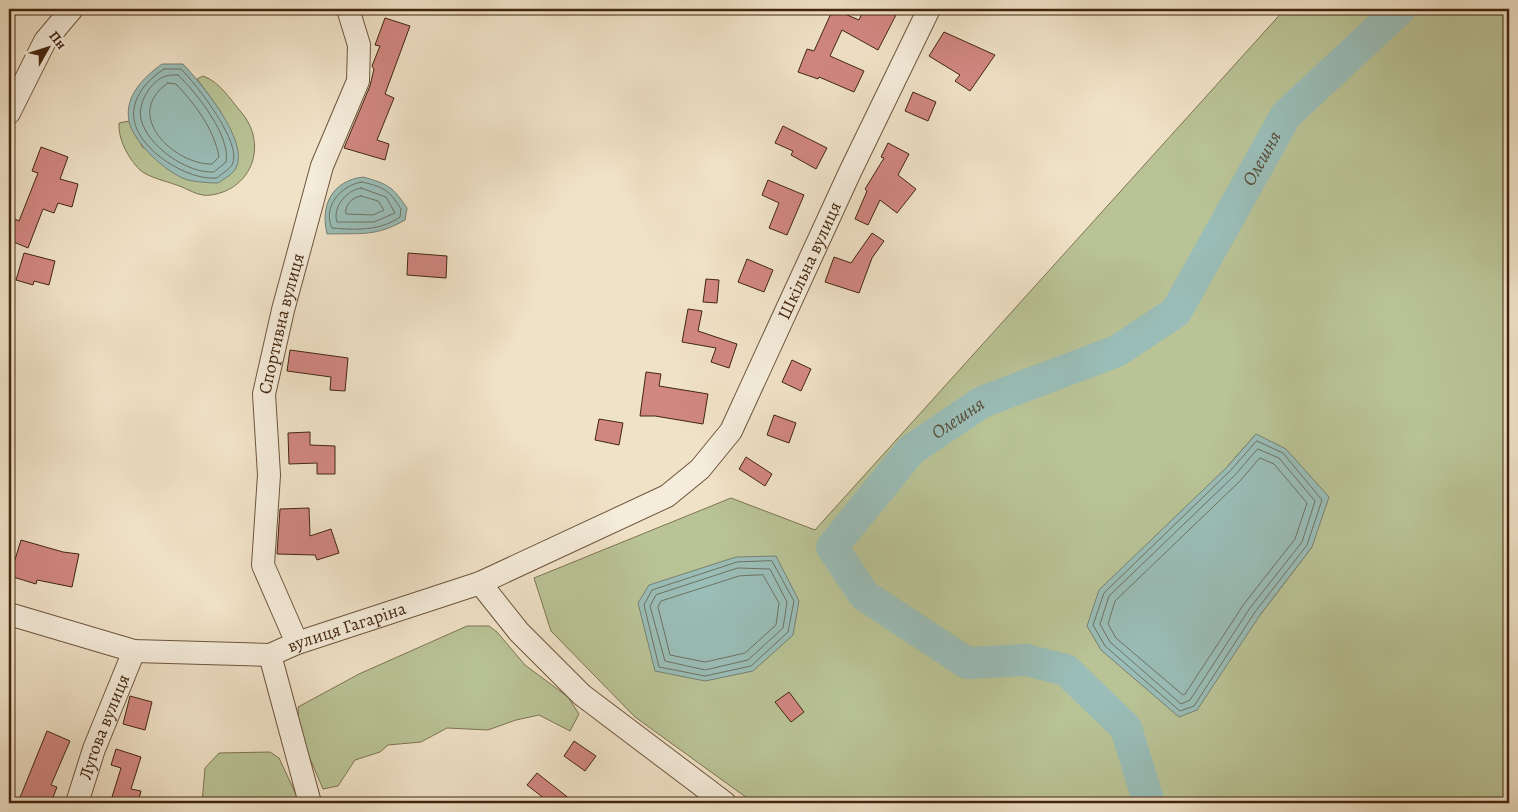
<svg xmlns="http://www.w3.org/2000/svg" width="1518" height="812" font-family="Alegreya,serif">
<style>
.green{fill:#b9c396;stroke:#7e7452;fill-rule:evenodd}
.water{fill:#9abdb7;stroke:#778173}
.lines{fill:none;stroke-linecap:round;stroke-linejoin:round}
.shore{stroke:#6e7262;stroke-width:1}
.river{stroke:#9abdb7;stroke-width:32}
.building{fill:#d18781;stroke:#42260e}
.minor-casing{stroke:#6e553c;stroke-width:24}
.minor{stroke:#f5ecdb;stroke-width:22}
.labels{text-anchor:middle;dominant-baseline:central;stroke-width:4;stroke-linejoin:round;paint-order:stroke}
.street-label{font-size:18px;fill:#42260e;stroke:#f5ecdb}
.water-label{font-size:19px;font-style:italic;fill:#584c38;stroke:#f5ecdb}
</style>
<rect width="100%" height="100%" fill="#f0e2c7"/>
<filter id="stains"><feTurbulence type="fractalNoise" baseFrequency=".004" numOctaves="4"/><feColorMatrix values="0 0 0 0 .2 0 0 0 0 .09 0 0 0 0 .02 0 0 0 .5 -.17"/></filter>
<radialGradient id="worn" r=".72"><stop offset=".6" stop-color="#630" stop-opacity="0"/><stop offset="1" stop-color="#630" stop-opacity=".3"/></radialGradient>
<!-- green -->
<g class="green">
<path d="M 1285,9 L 1509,9 L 1509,803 L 754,803 L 635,717 L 551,631 L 534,578 L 731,498 L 815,530 ZM 1256,434 L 1312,547 L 1260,615 L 1227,467 Z"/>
<path d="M 203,76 C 220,82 230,99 241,112 C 268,143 253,189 211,195 C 201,197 191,191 182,187 C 170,182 149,178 140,170 C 128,158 118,139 119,123 L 129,121 L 143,148 L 221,112 L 197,79 Z"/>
<path d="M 467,626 L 489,626 L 497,632 L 525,665 L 568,697 L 579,714 L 570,731 L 539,715 L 516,720 L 488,730 L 447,728 L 421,742 L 388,745 L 380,752 L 355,760 L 338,786 L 323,789 L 299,733 L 298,707 L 359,674 Z"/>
<path d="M 270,752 L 279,758 L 300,803 L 202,803 L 205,768 L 219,753 Z"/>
</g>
<!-- water -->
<g class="water">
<path d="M 162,64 L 183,64 C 200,82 250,141 236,168 C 233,174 224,179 218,183 C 208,183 198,182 188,180 C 167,174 133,142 129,121 C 124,96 144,77 162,64 Z"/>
<path d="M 363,177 C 388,184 392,186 407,208 L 405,220 C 376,237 360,233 327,234 C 320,205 332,181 363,177 Z"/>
<path d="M 1256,434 L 1286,449 L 1329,497 L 1312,547 L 1260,615 L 1197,710 L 1179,717 L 1101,650 L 1087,626 L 1099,590 L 1227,467 Z"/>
<path d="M 776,556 L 799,601 L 793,635 L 753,671 L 705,681 L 655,671 L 638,603 L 649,585 L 736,557 Z"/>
</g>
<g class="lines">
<!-- shore -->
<g class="shore">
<path d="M 164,69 L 181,69 C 196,84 244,144 232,165 C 229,170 221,174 217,178 C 188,181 138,150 134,119 C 131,98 147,80 164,69 Z"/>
<path d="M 178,75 C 196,92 231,136 226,162 L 214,172 C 188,174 147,146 141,119 C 137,104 151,80 166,76 C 169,75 174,75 178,75 Z"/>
<path d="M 168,83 L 176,84 C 195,104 214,129 219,157 L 212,164 C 175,165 121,115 168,83 Z"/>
<path d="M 362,182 C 384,187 389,190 401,209 L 400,217 C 380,231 356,230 332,228 C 322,207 341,185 362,182 Z"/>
<path d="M 361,188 L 386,197 L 395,213 L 374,222 L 337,222 C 332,207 347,190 361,188 Z"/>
<path d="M 361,196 L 378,201 L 384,210 L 373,215 L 346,214 C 344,206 352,197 361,196 Z"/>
<path d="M 1257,441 L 1283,453 L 1322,500 L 1307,545 L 1255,612 L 1194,706 L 1180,711 L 1105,646 L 1093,625 L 1104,593 L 1230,471 Z"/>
<path d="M 1258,449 L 1279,458 L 1315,501 L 1302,542 L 1250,608 L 1190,700 L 1181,704 L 1110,642 L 1100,624 L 1109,596 L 1235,475 Z"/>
<path d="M 1260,458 L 1274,464 L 1307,503 L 1295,539 L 1244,604 L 1185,694 L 1183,695 L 1116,638 L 1108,624 L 1115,601 L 1240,481 Z"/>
<path d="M 772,561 L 794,601 L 788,632 L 751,666 L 705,676 L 659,667 L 644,605 L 652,590 L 737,562 Z"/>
<path d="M 738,568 L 770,569 L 787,602 L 783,628 L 748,660 L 705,670 L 665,661 L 650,606 L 656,595 Z"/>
<path d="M 763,575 L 779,603 L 776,625 L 745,653 L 705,662 L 670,655 L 658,607 L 661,601 L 739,576 Z"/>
</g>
<!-- river -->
<path class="river" id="s1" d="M 1149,803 L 1126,728 L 1066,670 L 1026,660 L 967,663 L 864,595 L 832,547 L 911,450 L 982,402 L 1117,351 L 1176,312 L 1286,115 L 1400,9"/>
</g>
<!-- building -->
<g class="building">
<path d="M 833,9 L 859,20 L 864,9 L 888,9 L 897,13 L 878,50 L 842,30 L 830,56 L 864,71 L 854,92 L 819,77 L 818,79 L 798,72 L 807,49 L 814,51 Z"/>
<path d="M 385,18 L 410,26 L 385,94 L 394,98 L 377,140 L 389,144 L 385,160 L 344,148 L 370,86 L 374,69 L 372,66 L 380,46 L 375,45 Z"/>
<path d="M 944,32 L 995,55 L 970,91 L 955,81 L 960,75 L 929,56 Z"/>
<path d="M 913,92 L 936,102 L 928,121 L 905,111 Z"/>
<path d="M 783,126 L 827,148 L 816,169 L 791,155 L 793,151 L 775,143 Z"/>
<path d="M 888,143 L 909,154 L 898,175 L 916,189 L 897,213 L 880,200 L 868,225 L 855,219 L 867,191 L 865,189 L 884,158 L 881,157 Z"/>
<path d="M 41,147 L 68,157 L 60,179 L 78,184 L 72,207 L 58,203 L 54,213 L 43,209 L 28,248 L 9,240 L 9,229 L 13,218 L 19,221 L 38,173 L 32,171 Z"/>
<path d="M 768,180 L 804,195 L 787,235 L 769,228 L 779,203 L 762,195 Z"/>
<path d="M 872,233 L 884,241 L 872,258 L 859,293 L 825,282 L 834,257 L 851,263 Z"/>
<path d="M 24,253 L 55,261 L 49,285 L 34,281 L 33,285 L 16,280 Z"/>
<path d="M 408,253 L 447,256 L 446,278 L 407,275 Z"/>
<path d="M 747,259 L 773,270 L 764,292 L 738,282 Z"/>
<path d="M 706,279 L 719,280 L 717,303 L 703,302 Z"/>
<path d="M 688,309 L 702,311 L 698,331 L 737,344 L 729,368 L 711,362 L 716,348 L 682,342 Z"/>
<path d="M 290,350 L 348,358 L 345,391 L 330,390 L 331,377 L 287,371 Z"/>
<path d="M 792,360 L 811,369 L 801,391 L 782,382 Z"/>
<path d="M 646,372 L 661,374 L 659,386 L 708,394 L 703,424 L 655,416 L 640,416 Z"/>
<path d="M 774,415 L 796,423 L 789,443 L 767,435 Z"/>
<path d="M 599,419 L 623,423 L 619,445 L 595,440 Z"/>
<path d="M 310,432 L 310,445 L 335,446 L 335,474 L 317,474 L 317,463 L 289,464 L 288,433 Z"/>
<path d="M 746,457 L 772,474 L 765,486 L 739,469 Z"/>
<path d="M 309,508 L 310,536 L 331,529 L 339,553 L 317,560 L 315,555 L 277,554 L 280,509 Z"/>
<path d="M 21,540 L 63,552 L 79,554 L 72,587 L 37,580 L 36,584 L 10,576 Z"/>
<path d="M 789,692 L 804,712 L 791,722 L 775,702 Z"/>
<path d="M 130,696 L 152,702 L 145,730 L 123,724 Z"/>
<path d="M 47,731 L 70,741 L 51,785 L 57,787 L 51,803 L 28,803 L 19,800 Z"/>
<path d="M 574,741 L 596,756 L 585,771 L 564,756 Z"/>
<path d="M 116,749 L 141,757 L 131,789 L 141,791 L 138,803 L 112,797 L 121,768 L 111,765 Z"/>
<path d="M 537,773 L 575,803 L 550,803 L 527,785 Z"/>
</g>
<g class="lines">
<!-- minor casing -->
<g class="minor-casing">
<g id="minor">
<path d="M 9,113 L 45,41 L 72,9"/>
<path d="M 480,583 L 519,632 L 582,695 L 725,803"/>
<path id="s2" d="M 9,614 L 134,651 L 270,655 L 297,643 L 480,583 L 667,496 L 700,469 L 731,431 L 850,172 L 929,9"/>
<path id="s3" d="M 297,643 L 263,565 L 269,475 L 264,394 L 283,310 L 322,166 L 358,81 L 359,45 L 348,9"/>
<path d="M 270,655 L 310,803"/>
<path id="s4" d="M 77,803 L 94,749 L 134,651"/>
</g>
</g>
<!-- minor -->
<use href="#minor" class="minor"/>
</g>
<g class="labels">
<!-- street labels -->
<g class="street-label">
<text stroke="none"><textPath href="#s2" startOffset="974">Шкільна вулиця</textPath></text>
<text stroke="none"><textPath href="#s3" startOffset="329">Спортивна вулиця</textPath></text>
<text stroke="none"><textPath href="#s2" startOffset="348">вулиця Гагаріна</textPath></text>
<text stroke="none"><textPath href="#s4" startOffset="81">Лугова вулиця</textPath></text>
</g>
<!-- water labels -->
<g class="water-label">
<text stroke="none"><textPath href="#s1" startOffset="1045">Олешня</textPath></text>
<text stroke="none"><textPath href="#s1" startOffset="625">Олешня</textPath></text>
</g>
</g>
<!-- margin -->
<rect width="1518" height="812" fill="none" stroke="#f0e2c7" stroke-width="30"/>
<rect x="10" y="10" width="1498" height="792" fill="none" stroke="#42260e" stroke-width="2.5"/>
<rect x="15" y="15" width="1488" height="782" fill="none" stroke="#42260e"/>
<!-- north arrow -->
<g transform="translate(48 48) rotate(51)" stroke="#f5ecdb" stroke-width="4" paint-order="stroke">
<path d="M0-4L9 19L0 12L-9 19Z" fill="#42260e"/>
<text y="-8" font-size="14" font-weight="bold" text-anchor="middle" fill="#42260e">Пн</text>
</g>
<rect width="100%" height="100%" filter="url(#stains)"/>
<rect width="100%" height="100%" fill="url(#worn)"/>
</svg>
